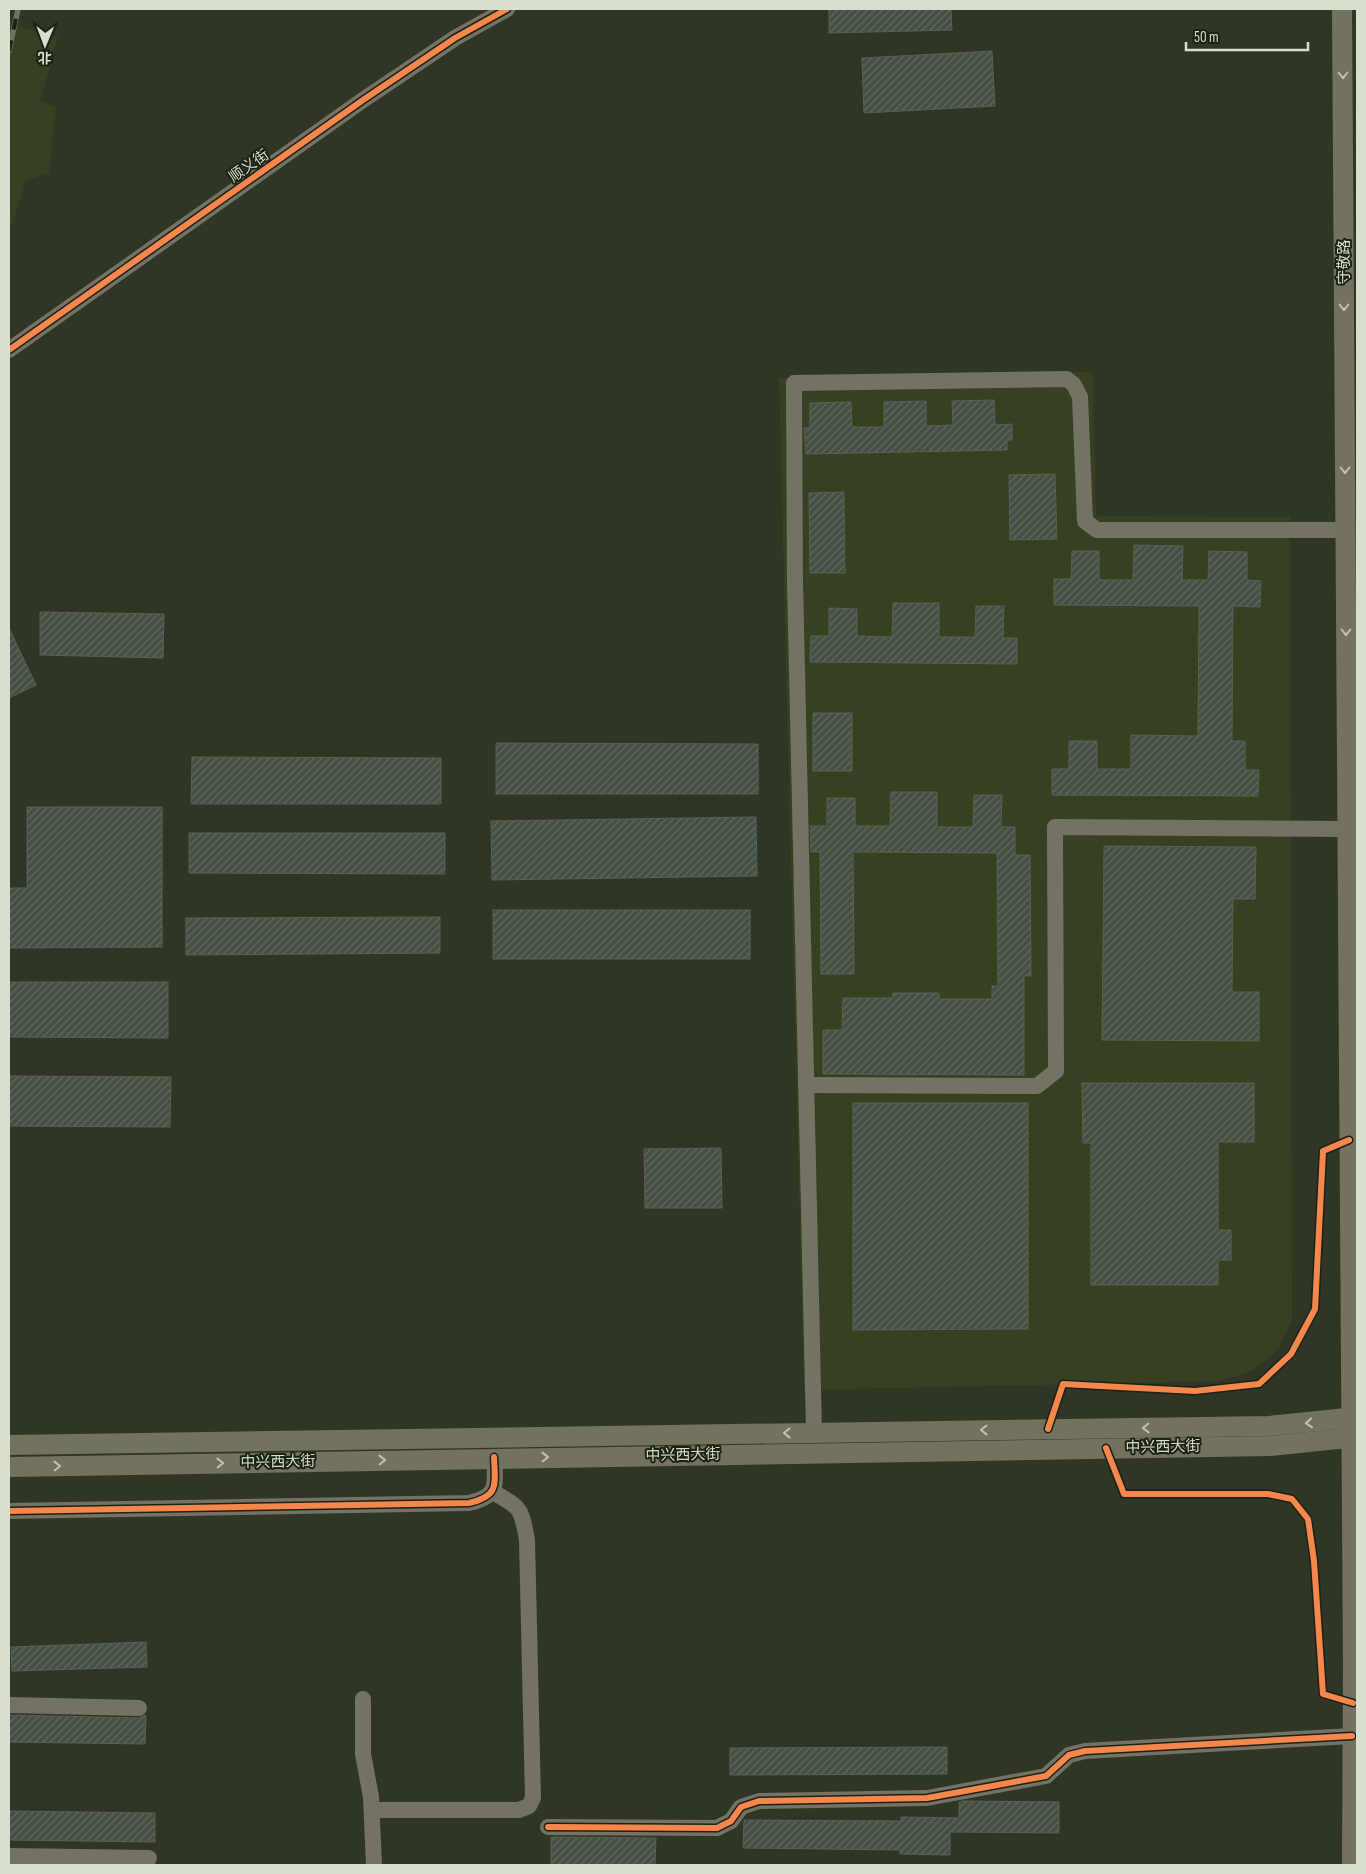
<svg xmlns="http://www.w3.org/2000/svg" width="1366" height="1874" font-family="'Sofia Sans Condensed','Noto Sans SC',sans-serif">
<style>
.built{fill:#354121}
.building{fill:url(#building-hatch);stroke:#586055}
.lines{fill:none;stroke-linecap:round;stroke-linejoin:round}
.minor{stroke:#747264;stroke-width:16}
.major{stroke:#73725f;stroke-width:20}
.rail-casing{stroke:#6e7062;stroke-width:5.5}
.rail{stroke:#1c2115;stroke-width:4;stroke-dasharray:11;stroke-linecap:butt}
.cycleway-casing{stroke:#1c2115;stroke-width:9}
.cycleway{stroke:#f5874c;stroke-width:6}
.oneway{stroke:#bfc4b2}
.labels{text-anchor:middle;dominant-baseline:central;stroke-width:4;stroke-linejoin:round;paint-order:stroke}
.street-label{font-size:15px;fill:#d8dfce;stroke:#1c2115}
</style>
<defs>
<pattern id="building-hatch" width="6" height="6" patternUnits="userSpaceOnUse" patternTransform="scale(1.25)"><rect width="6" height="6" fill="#455044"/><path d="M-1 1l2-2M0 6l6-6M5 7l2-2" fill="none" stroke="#5f695e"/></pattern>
</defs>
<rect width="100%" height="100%" fill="#303626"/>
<!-- built -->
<g class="built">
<path d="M 9,24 L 58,37 L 40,101 L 56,107 L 49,173 L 26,180 L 9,233 Z"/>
<path d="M 1093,372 L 1096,516 L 1290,517 L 1292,1321 L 1278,1349 L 1254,1370 L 1220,1381 L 804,1390 L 779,378 Z"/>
</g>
<!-- building -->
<g class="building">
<path d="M 829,9 L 951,9 L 952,30 L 829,33 Z"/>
<path d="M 992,51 L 995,106 L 864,113 L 862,58 Z"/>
<path d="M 994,400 L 995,425 L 1012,424 L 1012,440 L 1007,440 L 1007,450 L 806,454 L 804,428 L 810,428 L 810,403 L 851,402 L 852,427 L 884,427 L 884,402 L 926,401 L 926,426 L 953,425 L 952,401 Z"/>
<path d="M 1055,474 L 1057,539 L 1010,540 L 1009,475 Z"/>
<path d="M 844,492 L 845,573 L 810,573 L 809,493 Z"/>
<path d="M 1134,545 L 1183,546 L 1182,580 L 1208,580 L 1209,551 L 1247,552 L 1247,580 L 1261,581 L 1260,607 L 1233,606 L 1232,741 L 1245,741 L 1245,770 L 1259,770 L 1258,796 L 1052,795 L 1052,769 L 1069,769 L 1069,741 L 1097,741 L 1097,769 L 1131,769 L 1131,735 L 1198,736 L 1199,606 L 1054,605 L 1054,579 L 1071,579 L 1072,551 L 1099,551 L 1099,580 L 1133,580 Z"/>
<path d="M 893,603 L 939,603 L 939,637 L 975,637 L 976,606 L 1004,606 L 1003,638 L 1017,638 L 1017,664 L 810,662 L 811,636 L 829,636 L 829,608 L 857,609 L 857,636 L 892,637 Z"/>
<path d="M 40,612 L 164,614 L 163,658 L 40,655 Z"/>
<path d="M 9,628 L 36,685 L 9,698 Z"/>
<rect x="813" y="713" width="39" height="58"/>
<path d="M 496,743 L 758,744 L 758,794 L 496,794 Z"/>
<path d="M 192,757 L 441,758 L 441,804 L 191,804 Z"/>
<path d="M 891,792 L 937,792 L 937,827 L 973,827 L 974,795 L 1002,795 L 1001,827 L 1015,827 L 1015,855 L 1030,855 L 1031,976 L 1024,976 L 1024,1075 L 823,1074 L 823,1030 L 842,1030 L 843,998 L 893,998 L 893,993 L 939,993 L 939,999 L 992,999 L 992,986 L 998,986 L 997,853 L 853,852 L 854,974 L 821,974 L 820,852 L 811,852 L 810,826 L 827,826 L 827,798 L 855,798 L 855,826 L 890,826 Z"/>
<path d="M 27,807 L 162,807 L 162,947 L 9,948 L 9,888 L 27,888 Z"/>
<path d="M 756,817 L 757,876 L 492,880 L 491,821 Z"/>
<path d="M 189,833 L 445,833 L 445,874 L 189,873 Z"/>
<path d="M 1104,846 L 1256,847 L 1255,899 L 1233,899 L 1232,992 L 1259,992 L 1259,1041 L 1102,1040 Z"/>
<rect x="493" y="910" width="257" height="49"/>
<path d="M 440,917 L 440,953 L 186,955 L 186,918 Z"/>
<path d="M 9,982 L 168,982 L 168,1038 L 9,1037 Z"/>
<path d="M 9,1076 L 171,1077 L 170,1127 L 9,1126 Z"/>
<path d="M 1082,1083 L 1254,1083 L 1254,1142 L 1218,1142 L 1218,1230 L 1231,1230 L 1231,1260 L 1218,1260 L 1218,1285 L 1091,1285 L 1091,1143 L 1083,1143 Z"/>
<path d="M 853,1103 L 1028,1103 L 1028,1329 L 853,1330 Z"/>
<path d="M 721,1148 L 722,1208 L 645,1208 L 644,1149 Z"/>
<path d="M 146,1642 L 147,1667 L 12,1671 L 11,1647 Z"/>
<path d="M 9,1715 L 139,1718 L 146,1715 L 145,1744 L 9,1742 Z"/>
<path d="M 947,1747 L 947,1774 L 730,1775 L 730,1748 Z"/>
<path d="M 963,1801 L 1059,1802 L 1059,1833 L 950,1832 L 950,1855 L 900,1854 L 900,1850 L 743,1848 L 744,1820 L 901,1821 L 901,1817 L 959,1818 L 959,1802 Z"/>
<path d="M 9,1811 L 155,1813 L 155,1842 L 9,1840 Z"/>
<path d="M 551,1837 L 656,1838 L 655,1865 L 551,1865 Z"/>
</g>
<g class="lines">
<!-- minor -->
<g class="minor">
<path d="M 9,350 L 363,100 L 455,38 L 507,9"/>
<path d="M 806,1085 L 1037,1086 L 1056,1071 L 1055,827 L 1347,829"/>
<path d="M 814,1433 L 795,581 L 794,383 L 1067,379 L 1074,385 L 1080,397 L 1085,521 L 1097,530 L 1346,530"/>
<path d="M 9,1511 L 469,1503 C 500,1496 495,1484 494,1457"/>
<path d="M 363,1699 L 363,1754 L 371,1797 L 374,1865"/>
<path d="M 9,1705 L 139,1708"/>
<path d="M 372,1810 L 519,1810 L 529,1806 L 533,1798 L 527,1540 C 521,1507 521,1508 493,1492"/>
<path d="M 548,1827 L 717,1828 L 731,1821 L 741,1807 L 759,1801 L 927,1798 L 1046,1776 L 1069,1755 L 1085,1751 L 1352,1736"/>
<path d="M 9,1856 L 149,1858"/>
</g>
<!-- major -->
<g class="major">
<path d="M 1342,9 L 1353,1665 L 1352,1865"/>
<path d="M 9,1445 L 1269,1426 L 1357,1417"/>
<path d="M 9,1467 L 1270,1446 L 1357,1437"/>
</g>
<!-- rail casing -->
<g class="rail-casing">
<path id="rail" d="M 9,51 L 18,9"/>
</g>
<!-- rail -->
<use href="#rail" class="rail"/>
<!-- cycleway casing -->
<g class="cycleway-casing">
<g id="cycleway">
<path d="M 9,350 L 363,100 L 455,38 L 507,9"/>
<path d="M 1048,1429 L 1063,1384 L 1195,1391 L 1259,1384 L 1291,1354 L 1315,1309 L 1323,1151 L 1349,1140"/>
<path d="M 1106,1448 L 1124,1494 L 1268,1494 L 1292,1499 L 1308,1519 L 1314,1561 L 1323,1694 L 1353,1703"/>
<path d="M 9,1511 L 469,1503 C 500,1496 495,1484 494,1457"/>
<path d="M 548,1827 L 717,1828 L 731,1821 L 741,1807 L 759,1801 L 927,1798 L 1046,1776 L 1069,1755 L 1085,1751 L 1352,1736"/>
</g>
</g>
<!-- cycleway -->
<use href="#cycleway" class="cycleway"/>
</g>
<!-- one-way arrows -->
<defs><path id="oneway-chevron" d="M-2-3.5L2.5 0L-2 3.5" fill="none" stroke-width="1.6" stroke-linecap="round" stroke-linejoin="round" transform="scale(1.25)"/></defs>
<g class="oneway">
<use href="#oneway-chevron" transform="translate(1343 75) rotate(90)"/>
<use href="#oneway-chevron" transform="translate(1344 307) rotate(90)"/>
<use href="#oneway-chevron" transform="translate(1345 470) rotate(90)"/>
<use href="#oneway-chevron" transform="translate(1346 632) rotate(90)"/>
<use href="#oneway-chevron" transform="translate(1309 1423) rotate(175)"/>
<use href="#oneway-chevron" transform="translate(1146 1428) rotate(179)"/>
<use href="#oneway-chevron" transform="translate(984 1430) rotate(179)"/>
<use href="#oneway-chevron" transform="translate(787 1433) rotate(179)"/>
<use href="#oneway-chevron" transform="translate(545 1457) rotate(-1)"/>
<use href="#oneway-chevron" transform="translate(382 1460) rotate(-1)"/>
<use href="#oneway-chevron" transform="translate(220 1463) rotate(-1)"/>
<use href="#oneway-chevron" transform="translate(57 1466) rotate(-1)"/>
</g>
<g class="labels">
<!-- street labels -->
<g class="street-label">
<text transform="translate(249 166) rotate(-35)">顺义街</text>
<text transform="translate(1344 262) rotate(-90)">守敬路</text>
<text transform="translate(1163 1447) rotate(-1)">中兴西大街</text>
<text transform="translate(683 1455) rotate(-1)">中兴西大街</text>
<text transform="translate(278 1462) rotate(-1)">中兴西大街</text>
</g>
</g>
<!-- border -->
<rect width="1366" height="1874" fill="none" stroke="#d8dfce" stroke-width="20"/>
<!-- north arrow -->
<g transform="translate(45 45) rotate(181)" stroke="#1c2115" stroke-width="4" paint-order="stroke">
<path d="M0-4L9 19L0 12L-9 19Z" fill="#d8dfce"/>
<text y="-8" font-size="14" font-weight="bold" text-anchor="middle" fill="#d8dfce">北</text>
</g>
<!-- scale -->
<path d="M1186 42v8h122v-8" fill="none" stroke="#d8dfce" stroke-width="2.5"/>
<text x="1194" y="42" font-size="15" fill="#d8dfce" stroke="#1c2115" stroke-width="4" paint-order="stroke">50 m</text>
</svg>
